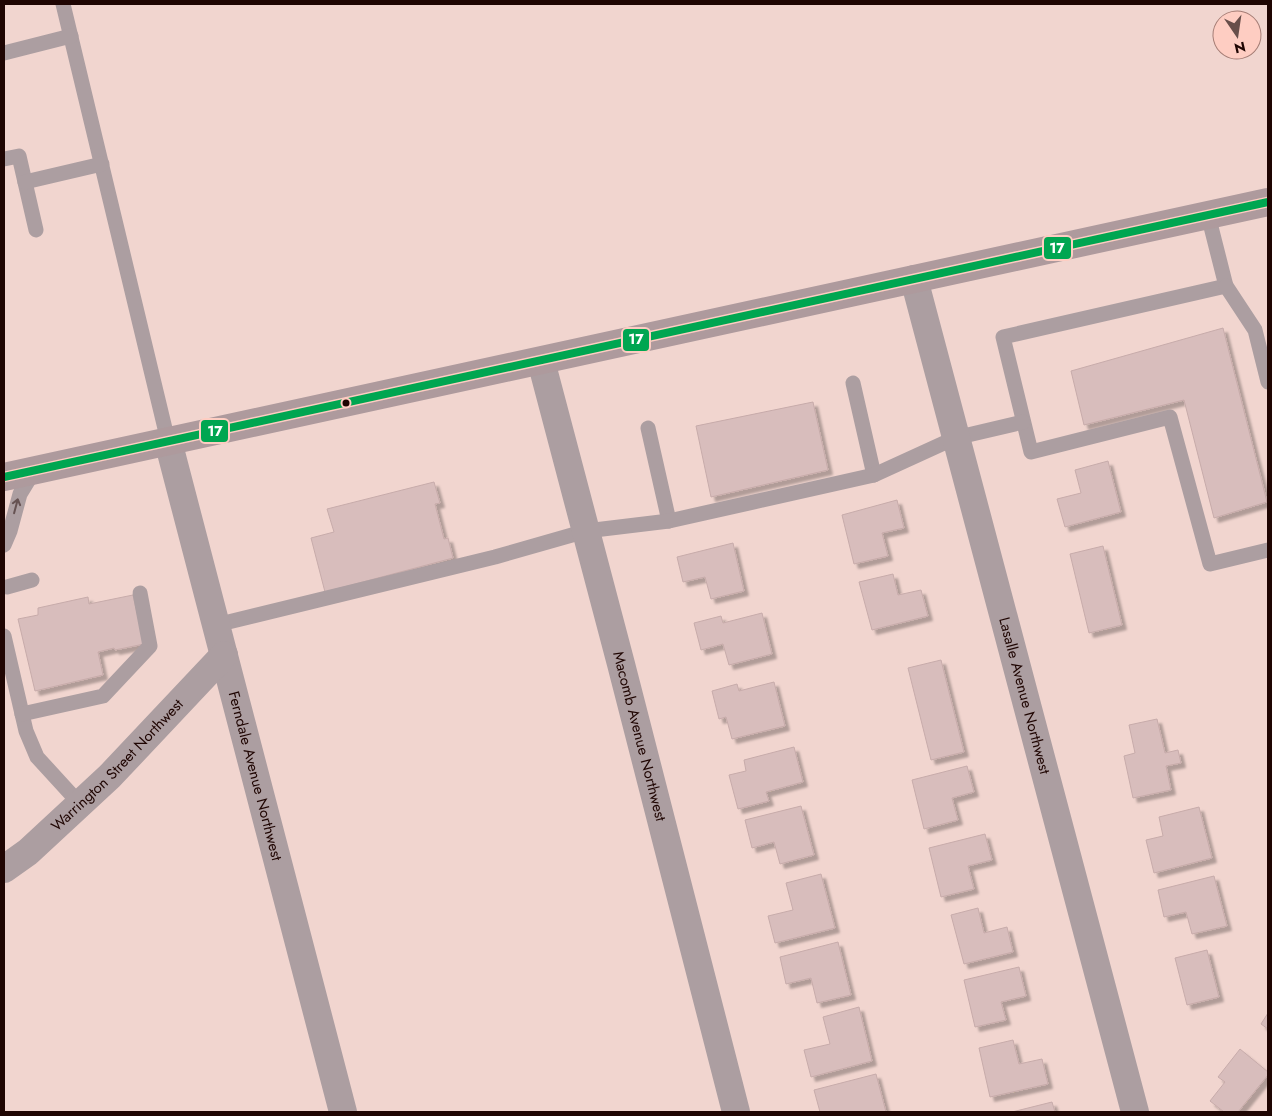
<svg xmlns="http://www.w3.org/2000/svg" width="1272" height="1116" font-family="Jost,sans-serif">
<style>
.building{fill:#d8bdbc;stroke:#c7abaa;filter:url(#shadow)}
.lines{fill:none;stroke-linecap:round;stroke-linejoin:round}
.lane{stroke:#ac9ea1;stroke-width:15}
.street{stroke:#ac9ea1;stroke-width:28}
.highway{stroke:#ae9a9d;stroke-width:28}
.bus-1-casing{stroke:#fecdc2;stroke-width:11}
.bus-1{stroke:#00a651;stroke-width:8}
.oneway{stroke:#665252}
.bus-dot{fill:#1f0502;stroke:#fecdc2;stroke-width:2}
.labels{text-anchor:middle;dominant-baseline:central;stroke-width:4;stroke-linejoin:round;paint-order:stroke}
.street-label{font-size:15px;fill:#1f0502;stroke:#fecdc2}
.line-badge{stroke:#fecdc2;stroke-width:2}
.badge-label{font-size:14px;text-anchor:middle;font-weight:bold;fill:#fff}
</style>
<defs>
<filter id="shadow"><feDropShadow dx="4.5" dy="4.5" stdDeviation="1" flood-color="#0004"/></filter>
</defs>
<rect width="100%" height="100%" fill="#f1d5cf"/>
<!-- building -->
<g class="building">
<path d="M 1223,328 L 1267,502 L 1214,518 L 1184,400 L 1084,425 L 1071,371 Z"/>
<path d="M 813,402 L 828,470 L 711,497 L 696,426 Z"/>
<path d="M 1108,461 L 1121,512 L 1065,527 L 1057,499 L 1081,493 L 1075,470 Z"/>
<path d="M 434,482 L 440,503 L 435,504 L 444,539 L 448,538 L 453,558 L 325,592 L 311,538 L 334,532 L 327,509 Z"/>
<path d="M 897,500 L 904,528 L 882,533 L 888,556 L 854,564 L 842,515 Z"/>
<path d="M 733,543 L 744,591 L 711,599 L 705,577 L 683,582 L 677,557 Z"/>
<path d="M 1103,546 L 1122,625 L 1089,633 L 1070,554 Z"/>
<path d="M 893,574 L 898,595 L 921,590 L 928,616 L 872,630 L 859,582 Z"/>
<path d="M 133,595 L 144,644 L 115,650 L 114,648 L 98,652 L 103,675 L 35,691 L 18,619 L 38,615 L 38,608 L 88,597 L 89,604 Z"/>
<path d="M 762,613 L 772,654 L 729,665 L 723,644 L 701,650 L 694,623 L 721,616 L 723,623 Z"/>
<path d="M 941,660 L 964,752 L 931,760 L 908,668 Z"/>
<path d="M 774,682 L 785,726 L 732,739 L 726,717 L 719,719 L 712,691 L 737,684 L 739,691 Z"/>
<path d="M 1157,719 L 1165,753 L 1178,750 L 1181,763 L 1166,766 L 1171,790 L 1133,798 L 1124,756 L 1135,753 L 1129,725 Z"/>
<path d="M 794,747 L 803,782 L 766,792 L 769,801 L 738,809 L 729,775 L 746,771 L 744,760 Z"/>
<path d="M 967,766 L 974,792 L 952,798 L 958,820 L 924,829 L 912,780 Z"/>
<path d="M 801,806 L 814,855 L 780,864 L 774,842 L 752,848 L 745,820 Z"/>
<path d="M 1199,807 L 1212,858 L 1154,873 L 1146,840 L 1163,836 L 1159,817 Z"/>
<path d="M 985,834 L 992,860 L 968,866 L 974,889 L 941,897 L 929,848 Z"/>
<path d="M 821,874 L 835,928 L 775,943 L 768,916 L 793,910 L 786,883 Z"/>
<path d="M 1214,876 L 1227,926 L 1192,934 L 1186,912 L 1164,917 L 1158,890 Z"/>
<path d="M 978,908 L 984,933 L 1007,927 L 1013,952 L 964,964 L 951,915 Z"/>
<path d="M 838,942 L 851,995 L 817,1003 L 811,978 L 786,984 L 780,957 Z"/>
<path d="M 1207,950 L 1219,997 L 1187,1005 L 1175,958 Z"/>
<path d="M 1019,967 L 1026,996 L 1001,1002 L 1006,1020 L 975,1027 L 964,980 Z"/>
<path d="M 859,1007 L 872,1061 L 811,1077 L 804,1050 L 830,1044 L 823,1017 Z"/>
<path d="M 1268,1013 L 1268,1029 L 1261,1024 Z"/>
<path d="M 1013,1040 L 1019,1064 L 1042,1059 L 1048,1084 L 990,1097 L 979,1048 Z"/>
<path d="M 1240,1049 L 1268,1072 L 1268,1075 L 1238,1112 L 1224,1112 L 1210,1101 L 1225,1082 L 1218,1077 Z"/>
<path d="M 876,1074 L 886,1112 L 820,1112 L 814,1090 Z"/>
<path d="M 1052,1102 L 1055,1112 L 1012,1112 Z"/>
</g>
<g class="lines">
<!-- lane -->
<g class="lane">
<path d="M 63,4 L 168,441"/>
<path d="M 4,53 L 71,36"/>
<path d="M 4,159 L 19,156 L 36,230"/>
<path d="M 25,182 L 102,164"/>
<path d="M 1208,215 L 1226,286 L 1003,337 L 1031,452 L 1170,417 L 1210,564 L 1268,550"/>
<path d="M 1226,286 L 1255,330 L 1268,382"/>
<path d="M 853,383 L 874,475"/>
<path d="M 648,428 L 669,521"/>
<path d="M 4,545 L 10,531 L 20,494 L 34,471"/>
<path d="M 7,587 L 32,580"/>
<path d="M 216,625 L 495,557 L 586,531 L 669,521 L 874,475 L 955,438 L 1023,422"/>
<path d="M 4,636 L 26,731 L 37,757 L 80,804"/>
<path d="M 22,714 L 103,696 L 150,646 L 140,593"/>
</g>
<!-- street -->
<g class="street">
<path id="s1" d="M 914,279 L 1135,1112"/>
<path id="s2" d="M 541,361 L 621,664 L 736,1112"/>
<path id="s3" d="M 168,441 L 343,1112"/>
<path id="s4" d="M 4,869 L 28,852 L 110,776 L 224,655"/>
</g>
<!-- highway -->
<path class="highway" d="M 4,477 L 1268,202"/>
<!-- bus-1 casing -->
<g class="bus-1-casing">
<path id="bus-1" d="M 4,477 L 1268,202"/>
</g>
<!-- bus-1 -->
<use href="#bus-1" class="bus-1"/>
</g>
<!-- one-way arrows -->
<defs><path id="oneway-shaft" d="M-6 0H5M1.5-3L5.5 0L1.5 3" fill="none" stroke-width="1.6" stroke-linecap="round" stroke-linejoin="round" transform="scale(1.25)"/></defs>
<use class="oneway" href="#oneway-shaft" transform="translate(16 506) rotate(-75)"/>
<!-- markers -->
<circle class="bus-dot" cx="346" cy="403" r="4.5"/>
<g class="labels">
<!-- street labels -->
<g class="street-label">
<text stroke="none"><textPath href="#s1" startOffset="431">Lasalle Avenue Northwest</textPath></text>
<text stroke="none"><textPath href="#s2" startOffset="388">Macomb Avenue Northwest</textPath></text>
<text stroke="none"><textPath href="#s4" startOffset="154">Warrington Street Northwest</textPath></text>
<text stroke="none"><textPath href="#s3" startOffset="346">Ferndale Avenue Northwest</textPath></text>
</g>
</g>
<g class="line-badge">
<rect x="1043" y="236" width="29" height="24" rx="5" fill="#00a651"/>
<rect x="622" y="328" width="28" height="24" rx="5" fill="#00a651"/>
<rect x="200" y="419" width="29" height="24" rx="5" fill="#00a651"/>
</g>
<g class="badge-label">
<text x="1057" y="253">17</text>
<text x="636" y="344">17</text>
<text x="215" y="436">17</text>
</g>
<!-- border -->
<rect width="1272" height="1116" fill="none" stroke="#1f0502" stroke-width="10"/>
<!-- north arrow -->
<g transform="translate(1237 35) rotate(167)"><circle r="24" fill="#fecdc2" stroke="#a57d75"/>
<path d="M0-4L9 19L0 12L-9 19Z" fill="#684e4a"/>
<text y="-8" font-size="14" font-weight="bold" text-anchor="middle" fill="#1f0502">N</text>
</g>
</svg>
